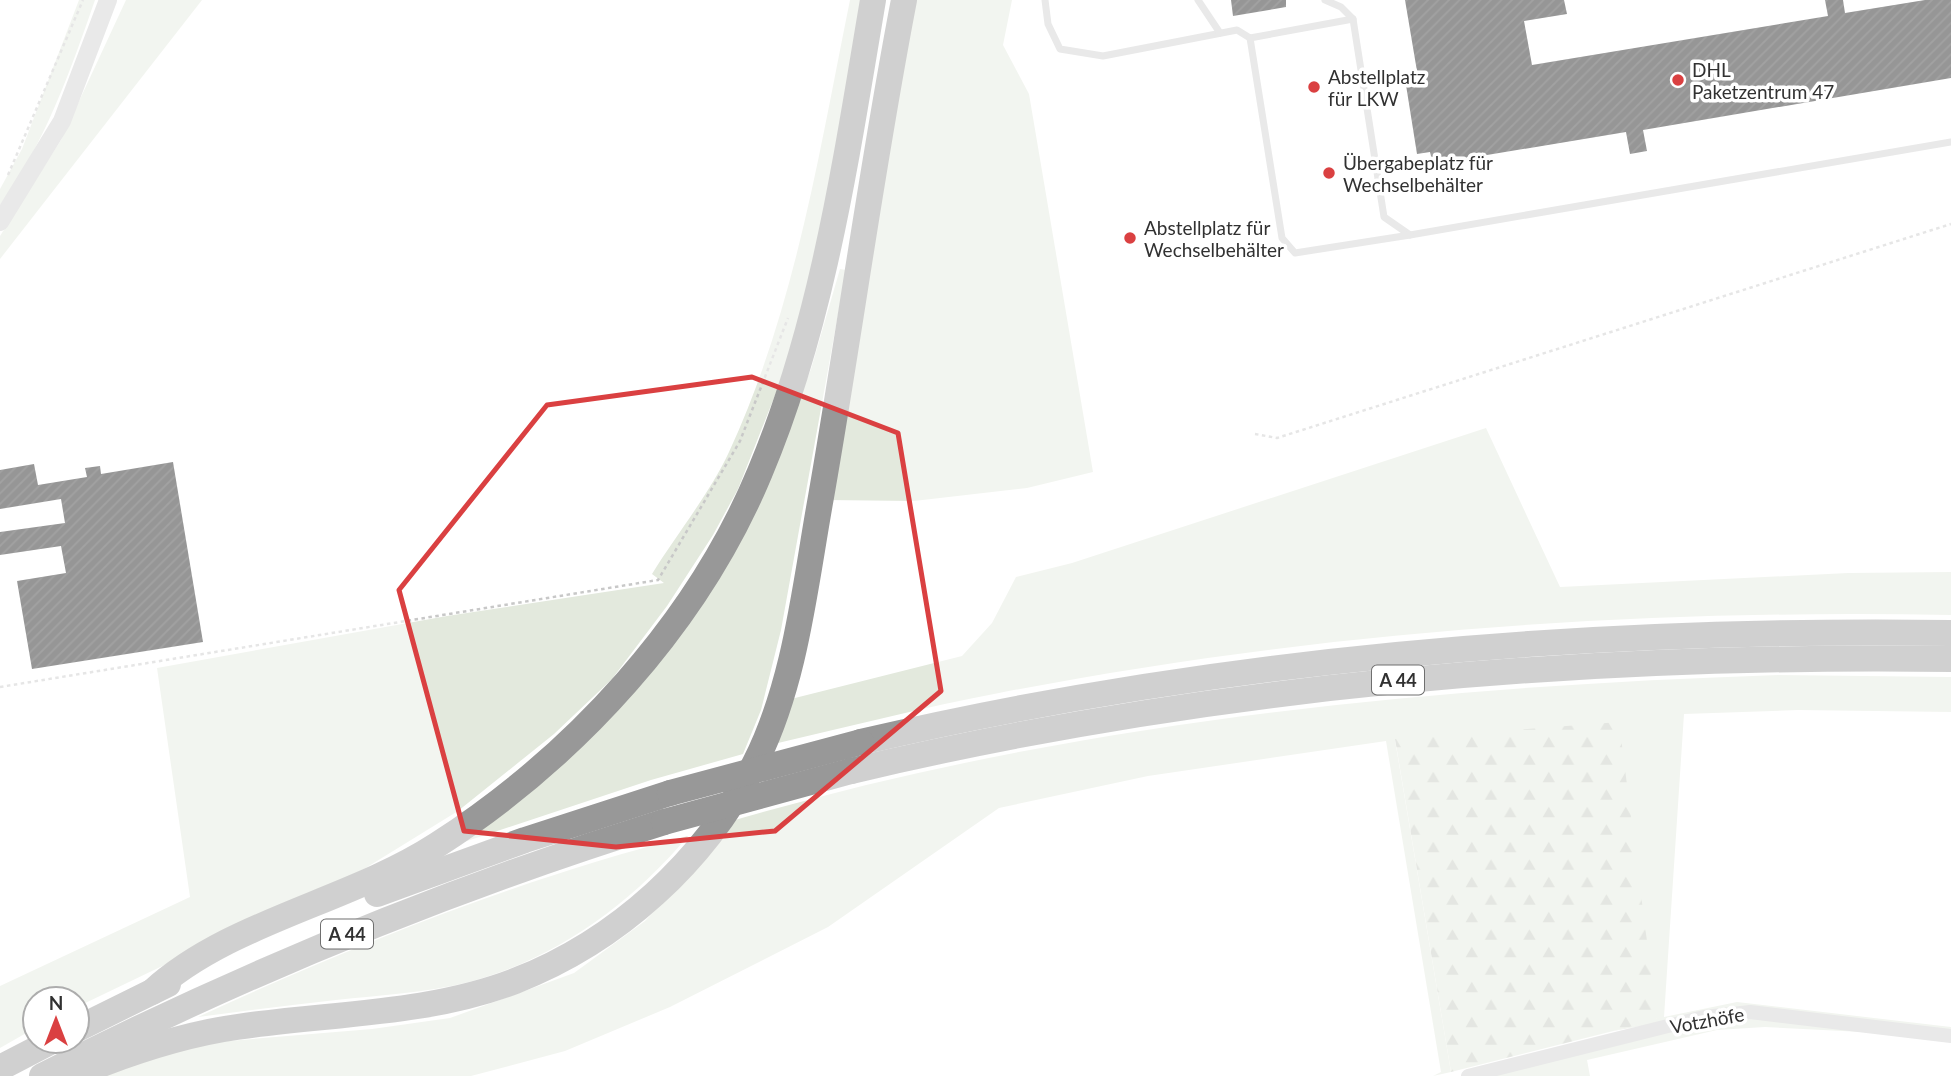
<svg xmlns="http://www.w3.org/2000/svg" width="1951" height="1076" font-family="Lato,sans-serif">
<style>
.grass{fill:#e3e9dd}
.forest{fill:url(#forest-firs)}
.building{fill:url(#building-hatch)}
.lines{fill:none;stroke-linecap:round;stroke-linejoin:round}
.path{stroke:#c8c8c8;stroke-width:2.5;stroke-dasharray:3.5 3.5;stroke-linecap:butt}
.service{stroke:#cecece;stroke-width:7}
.minor{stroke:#cecece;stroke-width:14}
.tertiary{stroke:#cecece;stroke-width:18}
.motorway{stroke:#989898;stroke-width:26}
.motorway-bridge{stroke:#989898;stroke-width:26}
.marked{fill:none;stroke:#da4041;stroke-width:5;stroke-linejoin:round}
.poi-dot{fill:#da4041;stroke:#fff;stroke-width:2.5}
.labels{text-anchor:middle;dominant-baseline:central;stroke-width:7;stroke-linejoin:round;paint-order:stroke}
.shield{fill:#fff;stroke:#6f6f6f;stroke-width:2}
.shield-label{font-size:18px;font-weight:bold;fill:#313131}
.poi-label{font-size:19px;fill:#313131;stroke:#fff;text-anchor:start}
.street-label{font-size:19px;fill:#313131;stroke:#fff}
</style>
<defs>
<pattern id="forest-firs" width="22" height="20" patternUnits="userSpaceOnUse" patternTransform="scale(1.75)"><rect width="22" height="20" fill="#e3e9dd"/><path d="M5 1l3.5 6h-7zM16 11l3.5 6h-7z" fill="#c3c8be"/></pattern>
<pattern id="building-hatch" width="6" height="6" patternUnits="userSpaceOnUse" patternTransform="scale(1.75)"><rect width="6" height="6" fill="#181818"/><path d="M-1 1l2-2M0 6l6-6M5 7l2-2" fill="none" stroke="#313131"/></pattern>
</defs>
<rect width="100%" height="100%" fill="#fff"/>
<!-- grass -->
<g class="grass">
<path d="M 79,0 L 95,0 C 70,72 45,143 0,205 L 0,189 L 22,149 Z"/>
<path d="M 126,0 L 202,0 L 0,259 L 0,236 L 61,140 Z"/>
<path d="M 850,0 L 866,0 L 809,309 L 738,489 L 713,535 L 667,606 L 612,679 L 554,734 L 458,811 L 364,869 L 77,1007 L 77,999 L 35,999 L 35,1028 L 0,1048 L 0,986 L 190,897 L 157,668 L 447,616 L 664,583 L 652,574 C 676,535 710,493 729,452 C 795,309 819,153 850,0 Z"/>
<path d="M 914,0 L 1012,0 L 1003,45 L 1029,94 L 1093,472 L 1027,488 L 914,501 L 826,500 Z"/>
<path d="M 840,269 L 846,270 L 781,630 L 761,710 L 743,754 L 651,780 L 446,848 L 582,736 L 780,447 L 811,369 Z"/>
<path d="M 1486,428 L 1560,587 L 1848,573 L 1951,572 L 1951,615 C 1633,609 1311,632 999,693 C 925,707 851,726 778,743 L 787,700 L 962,656 L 992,623 L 1016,577 L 1072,563 Z"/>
<path d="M 1778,675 L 1951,677 L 1951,712 L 1798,710 L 1684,714 L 1664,1017 L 1737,1002 L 1951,1027 L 1951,1031 L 1751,1007 L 1613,1031 L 1657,1019 L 1395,740 L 1451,1072 L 1433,1076 L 1441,1072 L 1386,741 L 1148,776 L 999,808 L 828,927 L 670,1007 L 565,1051 L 471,1076 L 88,1076 L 180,1045 L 372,1029 L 450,1018 L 574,973 L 645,921 L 704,857 L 725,823 C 1067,722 1423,687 1778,675 Z"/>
<path d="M 688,836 C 631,904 556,959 469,982 C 426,993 380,995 336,1000 C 290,1005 244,1011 198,1017 C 356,944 520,879 688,836 Z"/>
<path d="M 1744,1017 L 1882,1033 L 1765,1027 L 1717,1030 L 1587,1060 L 1590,1076 L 1484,1076 L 1713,1019 Z"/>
</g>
<!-- forest -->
<path class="forest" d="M 1619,722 L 1657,1020 L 1451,1072 L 1395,739 Z"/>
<!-- building -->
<g class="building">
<path d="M 1231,0 L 1286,0 L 1286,7 L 1233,16 Z"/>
<path d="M 1405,0 L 1564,0 L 1567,14 L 1524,21 L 1532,65 L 1828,16 L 1825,0 L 1843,0 L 1845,13 L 1925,0 L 1951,0 L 1951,78 L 1643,130 L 1647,151 L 1630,154 L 1626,132 L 1433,164 L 1430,152 L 1417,154 L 1406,85 L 1419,83 Z"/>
<path d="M 173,462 L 203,642 L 32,669 L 17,581 L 66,573 L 61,546 L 0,555 L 0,532 L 65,523 L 61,499 L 0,509 L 0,470 L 34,464 L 38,485 L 87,477 L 85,468 L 100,466 L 101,474 Z"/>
</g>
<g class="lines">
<!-- path -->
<g class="path">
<path d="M 8,175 L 83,0"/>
<path d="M 1255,434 L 1277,438 L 1951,224"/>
<path d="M 0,687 L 658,580 L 740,441 L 788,318"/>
</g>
<!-- service -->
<g class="service">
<path d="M 1045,0 L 1048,24 L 1060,49 L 1103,56 L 1237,30 L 1250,38 L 1353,19"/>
<path d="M 1198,0 L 1220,33"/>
<path d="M 1325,0 L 1341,7 L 1353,19 L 1384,217 L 1410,235 L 1951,142"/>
<path d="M 1250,38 L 1282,238 L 1295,253 L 1410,235"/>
</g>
<!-- minor -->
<path class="minor" d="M 1468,1076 L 1704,1017 L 1750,1012 L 1951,1036"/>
<!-- tertiary -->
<path class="tertiary" d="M 0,222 L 62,121 L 108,0"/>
<!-- motorway -->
<g class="motorway">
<path d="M 861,742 C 1219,658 1584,628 1951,633"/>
<path d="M 851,771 C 1212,685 1581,654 1951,659"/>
<path d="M 377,894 L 525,840 L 670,793"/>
<path d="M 152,992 C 228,922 349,902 437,845 C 574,757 697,624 760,472 C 823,322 846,159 873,0"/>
<path d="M 77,1029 L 168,984"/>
<path d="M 0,1068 L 52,1041"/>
<path d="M 42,1076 C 243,974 449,889 664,822"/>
<path d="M 72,1076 C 125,1054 180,1035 237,1027 C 330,1013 427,1015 515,981 C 618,941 705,861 755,763 C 796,682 805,585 821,497 C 850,331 872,165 904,0"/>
</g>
<!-- motorway-bridge -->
<g class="motorway-bridge">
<path d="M 670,793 L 861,742"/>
<path d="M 664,822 L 851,771"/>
</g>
</g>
<!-- marked area -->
<path d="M0 0H1951V1076H0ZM 752,377 L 898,433 L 941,691 L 775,831 L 616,847 L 464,831 L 399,590 L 547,405 Z" fill="#fff" fill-opacity=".55" fill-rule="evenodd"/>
<path class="marked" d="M 752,377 L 898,433 L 941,691 L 775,831 L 616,847 L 464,831 L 399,590 L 547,405 Z"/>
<!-- markers -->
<g class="poi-dot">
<circle cx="1678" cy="80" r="7"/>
<circle cx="1314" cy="87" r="7"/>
<circle cx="1329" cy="173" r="7"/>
<circle cx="1130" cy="238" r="7"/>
</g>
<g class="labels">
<!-- shield labels -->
<g class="shield">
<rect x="1372" y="665.5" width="52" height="29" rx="5"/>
<rect x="321" y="919.5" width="52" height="29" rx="5"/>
</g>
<g class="shield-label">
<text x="1398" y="680">A 44</text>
<text x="347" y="934">A 44</text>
</g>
<!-- poi labels -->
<g class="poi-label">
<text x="1692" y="69">DHL<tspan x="1692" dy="22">Paketzentrum 47</tspan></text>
<text x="1328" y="76">Abstellplatz<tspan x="1328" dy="22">für LKW</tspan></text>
<text x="1343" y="162">Übergabeplatz für<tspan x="1343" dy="22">Wechselbehälter</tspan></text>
<text x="1144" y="227">Abstellplatz für<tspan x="1144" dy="22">Wechselbehälter</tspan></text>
</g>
<!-- street labels -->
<g class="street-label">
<text transform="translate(1707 1020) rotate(-10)">Votzhöfe</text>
</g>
</g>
<!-- north arrow -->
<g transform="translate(56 1020)"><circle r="33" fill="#ffffff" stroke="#adadad" stroke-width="2"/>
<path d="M0-5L12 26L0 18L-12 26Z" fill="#da4041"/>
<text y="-10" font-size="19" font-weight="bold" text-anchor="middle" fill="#313131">N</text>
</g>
</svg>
